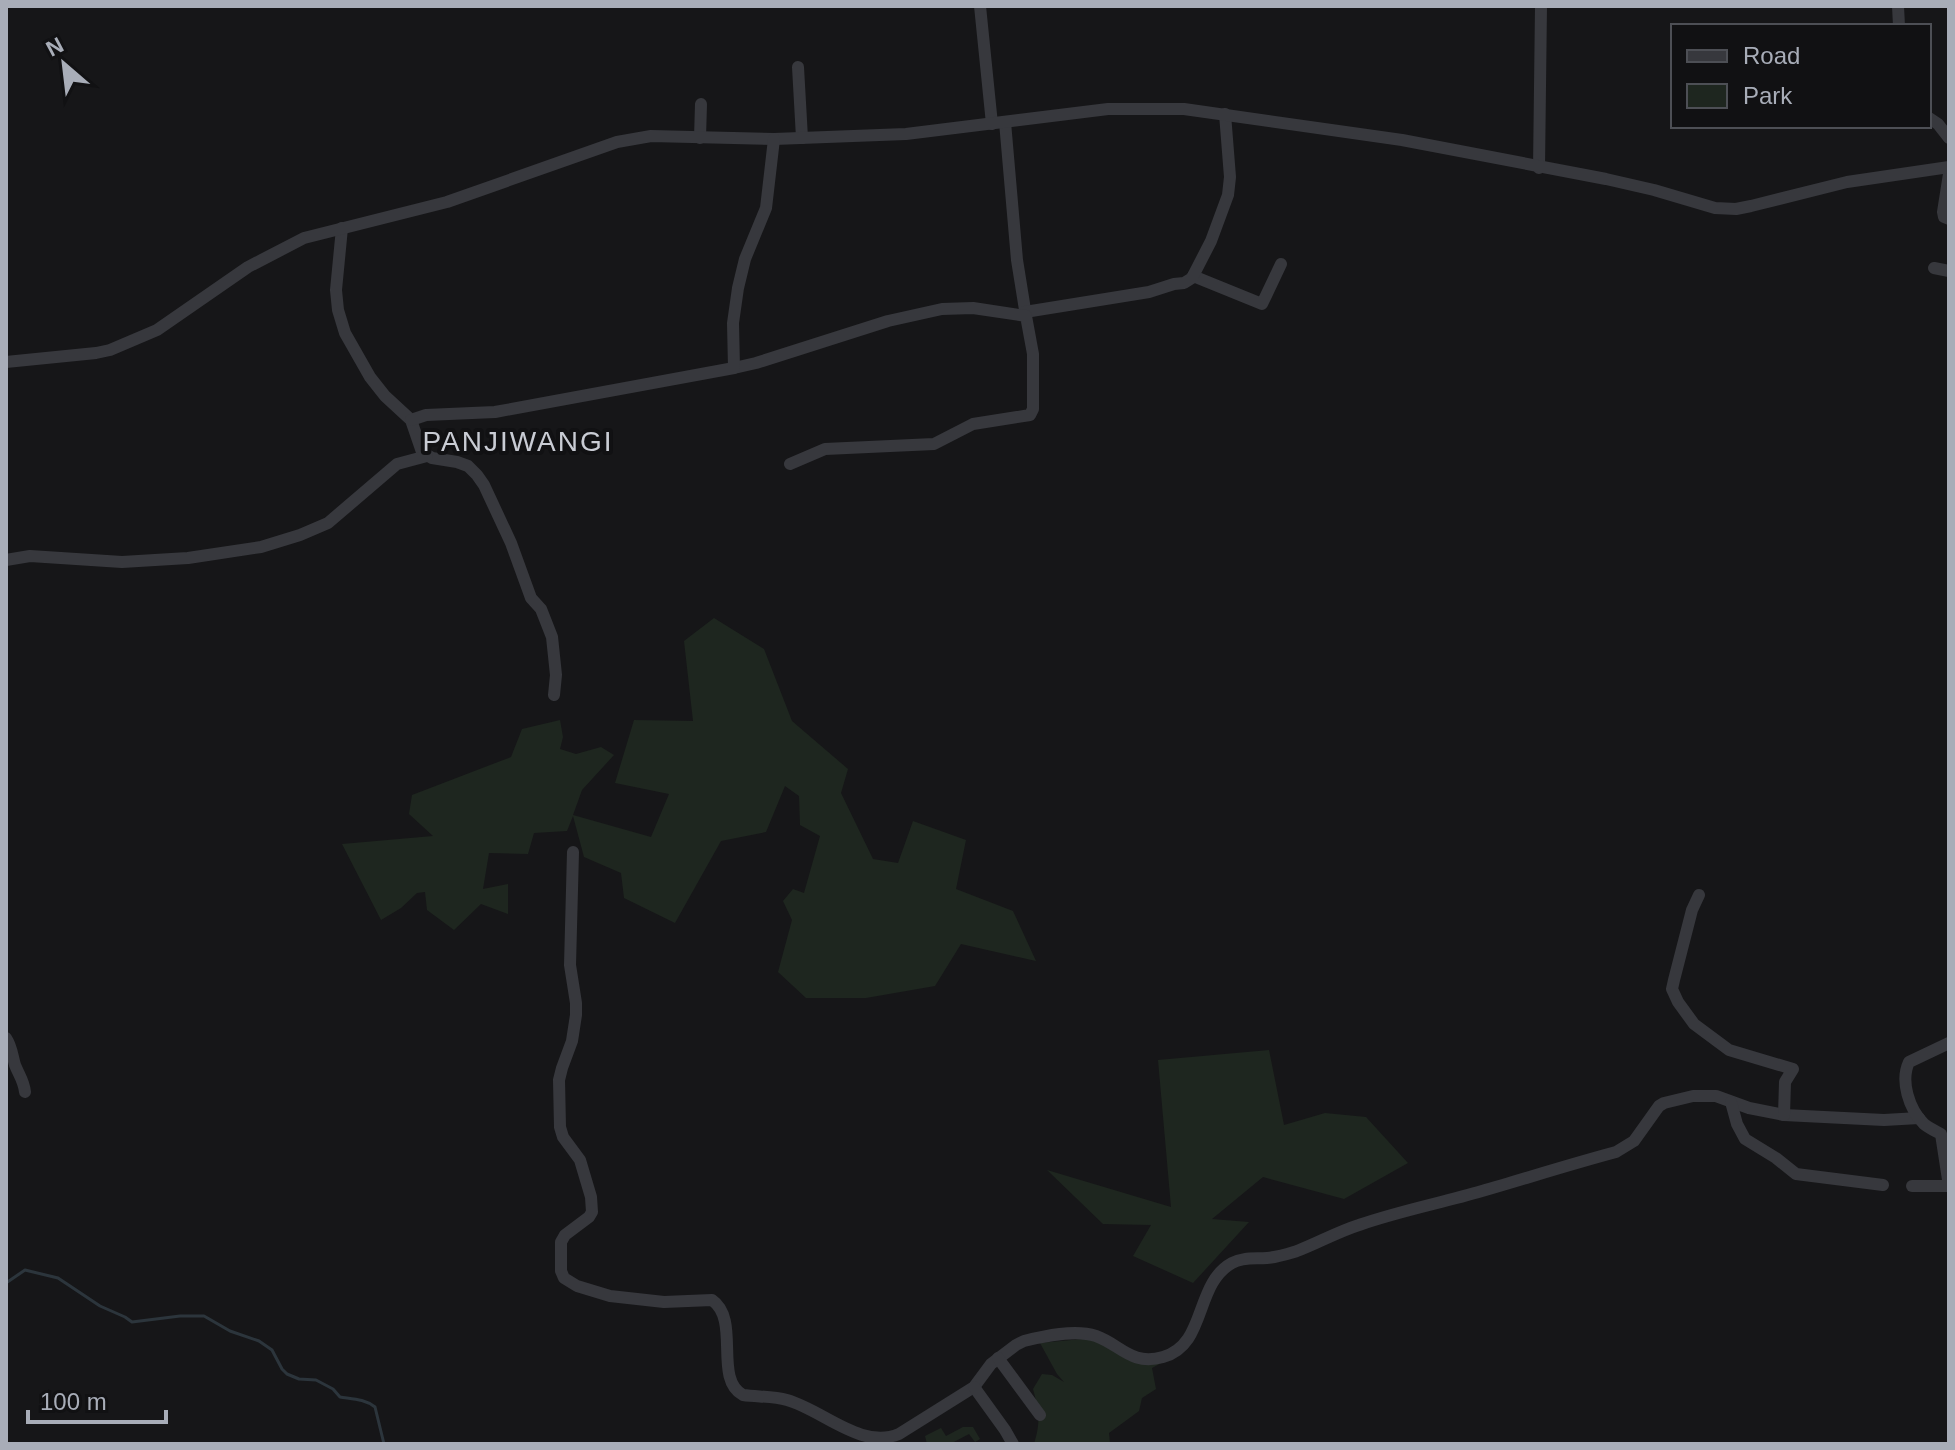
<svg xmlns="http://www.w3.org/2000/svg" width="1955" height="1450" font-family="Arial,sans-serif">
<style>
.green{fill:#1e261f}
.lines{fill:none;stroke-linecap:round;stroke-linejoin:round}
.stream{stroke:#2c353c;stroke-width:3}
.minor{stroke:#37383d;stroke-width:12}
.labels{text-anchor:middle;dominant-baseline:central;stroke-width:8;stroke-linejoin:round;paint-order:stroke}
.quarter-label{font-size:28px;letter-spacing:2px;fill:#c9ccd4;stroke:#111113}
</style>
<rect width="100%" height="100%" fill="#161618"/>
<!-- green -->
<g class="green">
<path d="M 714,618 L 764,649 L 792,721 L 848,769 L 841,793 L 873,859 L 898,863 L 913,821 L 966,840 L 956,889 L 1013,911 L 1036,961 L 961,944 L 935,986 L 866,998 L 806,998 L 778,972 L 792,920 L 783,901 L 793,889 L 804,893 L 820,836 L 800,825 L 799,796 L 785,786 L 766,832 L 721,841 L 675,923 L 624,898 L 621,873 L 584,857 L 573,816 L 567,831 L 534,833 L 528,854 L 489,853 L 483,889 L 508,884 L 508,914 L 481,904 L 454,930 L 427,910 L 425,892 L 417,893 L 401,908 L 381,920 L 342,844 L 433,836 L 409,814 L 412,795 L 511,757 L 522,729 L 560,720 L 563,737 L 560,749 L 576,754 L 601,747 L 614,755 L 582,790 L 573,815 L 651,837 L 669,794 L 615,783 L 634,720 L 693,721 L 684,641 Z"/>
<path d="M 1269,1050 L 1284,1125 L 1325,1113 L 1366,1117 L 1408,1163 L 1344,1199 L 1263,1177 L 1212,1219 L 1249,1222 L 1193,1283 L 1133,1256 L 1151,1225 L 1103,1224 L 1047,1170 L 1171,1207 L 1158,1060 Z"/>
<path d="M 1092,1338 L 1163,1362 L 1152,1368 L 1156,1389 L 1142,1398 L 1139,1411 L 1109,1433 L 1110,1443 L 1126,1444 L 1034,1444 C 1041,1422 1039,1411 1033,1389 L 1042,1374 L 1052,1375 L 1064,1382 L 1057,1374 L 1040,1343 Z"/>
<path d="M 963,1427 L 973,1427 L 980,1439 L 975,1442 L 969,1434 L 950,1444 L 932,1444 L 932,1442 L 927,1444 L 925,1436 L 941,1428 L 946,1436 Z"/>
</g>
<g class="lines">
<!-- stream -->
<path class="stream" d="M 6,1283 L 25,1270 L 58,1278 L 100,1306 L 125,1317 L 132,1322 L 180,1316 L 204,1316 L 230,1331 L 259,1341 L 272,1350 L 282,1369 L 287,1374 L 299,1379 L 316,1380 L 333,1389 L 340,1397 C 353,1399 365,1399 375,1407 L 384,1444"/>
<!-- minor -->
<g class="minor">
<path d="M 980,6 L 992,124"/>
<path d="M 1898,6 L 1899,26"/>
<path d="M 798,67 L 802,138"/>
<path d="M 1929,118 L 1938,124 L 1949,138"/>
<path d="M 1005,122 L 1017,260 L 1026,316"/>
<path d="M 700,138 L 701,104"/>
<path d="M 1539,168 L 1541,6"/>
<path d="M 1949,174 L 1943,212 L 1944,217 L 1949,219"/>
<path d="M 342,228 L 336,290 L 338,310 L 345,333 L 370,377 L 385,396 L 411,420 L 422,452 L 432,458 L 457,462 L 468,466 L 477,475 L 484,485 L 511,543 L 531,598 L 541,609 L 552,637 L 556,675 L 554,695"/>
<path d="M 1934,268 L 1949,271"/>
<path d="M 1193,276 L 1262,304 L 1281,264"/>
<path d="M 1025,312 L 1149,292 L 1174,284 L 1184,283 L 1192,278 L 1211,241 L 1228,195 L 1230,177 L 1225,114"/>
<path d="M 6,362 L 96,353 L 110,350 L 157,330 L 248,267 L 304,238 L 447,202 L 617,142 L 651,136 L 774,139 L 906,134 L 1108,109 L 1184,109 L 1402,140 L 1606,179 L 1654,190 L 1715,208 L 1736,209 L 1751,206 L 1847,182 L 1949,167"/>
<path d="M 734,368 L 756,363 L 888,321 L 942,309 L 973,308 L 1026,316 L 1033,354 L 1033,409 L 1030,415 L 973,424 L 934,444 L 825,449 L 790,464"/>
<path d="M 411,420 L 426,415 L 495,412 L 734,368 L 733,323 L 738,288 L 745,259 L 766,208 L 774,139"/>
<path d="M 6,560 L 30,556 L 122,562 L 188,558 L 261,547 L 300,535 L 328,523 L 397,464 L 427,456"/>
<path d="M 573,852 L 570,965 L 576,1003 L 576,1015 L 572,1041 L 562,1068 L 559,1080 L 560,1127 L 563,1137 L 580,1160 L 591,1197 L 592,1212 L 589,1217 L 565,1235 L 561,1242 L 561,1271 L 564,1278 L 577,1286 L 610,1296 L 664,1302 L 712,1300 C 741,1320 713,1379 743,1395 C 758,1397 773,1396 787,1400 C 823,1410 861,1450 899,1434 L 974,1387 L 991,1364 L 1016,1345 L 1024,1341 C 1044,1336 1075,1329 1096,1336 C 1121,1345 1131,1366 1163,1357 C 1207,1345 1194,1284 1232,1263 C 1243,1257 1255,1259 1267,1258 C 1278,1257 1287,1254 1297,1251 C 1318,1243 1337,1232 1359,1225 C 1399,1211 1441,1203 1482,1191 C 1527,1178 1571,1164 1616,1152 L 1634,1141 L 1659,1106 L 1664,1103 L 1693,1096 L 1716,1096 L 1749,1108 L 1784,1115 L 1884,1120 L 1919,1118"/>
<path d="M 1699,895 L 1692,910 L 1674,980 L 1672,989 L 1678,1002 L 1694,1024 L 1729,1050 L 1793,1069 L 1785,1082 L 1784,1115"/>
<path d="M 6,1038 C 12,1047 12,1055 15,1065 C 19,1075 24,1081 25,1092"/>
<path d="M 1949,1043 L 1909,1062 C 1900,1081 1909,1109 1924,1124 C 1929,1128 1935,1131 1941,1134 L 1949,1186"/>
<path d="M 1731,1102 L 1737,1124 L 1745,1139 L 1776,1158 L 1796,1174 L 1883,1185"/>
<path d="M 1912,1186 L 1949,1186"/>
<path d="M 998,1358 L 1040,1415"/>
<path d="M 974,1387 L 1005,1430 L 1013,1444"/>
</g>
</g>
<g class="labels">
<!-- quarter labels -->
<g class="quarter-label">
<text x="518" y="441">PANJIWANGI</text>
</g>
</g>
<!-- border -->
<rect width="1955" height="1450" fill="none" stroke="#a8adb8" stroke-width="16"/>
<!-- legend -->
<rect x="1671" y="24" width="260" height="104" fill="#111113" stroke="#4d4f55" stroke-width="2"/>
<rect x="1687" y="50" width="40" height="12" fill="#37383d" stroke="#4d4f55" stroke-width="2"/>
<text x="1743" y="64" font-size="24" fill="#a8adb8">Road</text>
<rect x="1687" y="84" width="40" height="24" fill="#1e261f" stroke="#4d4f55" stroke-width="2"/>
<text x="1743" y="104" font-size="24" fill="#a8adb8">Park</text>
<!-- north arrow -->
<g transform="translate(64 64) rotate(332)" stroke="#111113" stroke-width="6" paint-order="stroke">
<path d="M0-6L14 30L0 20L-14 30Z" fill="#a8adb8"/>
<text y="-12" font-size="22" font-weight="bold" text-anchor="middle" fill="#a8adb8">N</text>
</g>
<!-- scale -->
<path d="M28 1410v12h138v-12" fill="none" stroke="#a8adb8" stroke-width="4"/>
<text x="40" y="1410" font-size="24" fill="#a8adb8" stroke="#111113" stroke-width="6" paint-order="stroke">100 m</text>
</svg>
